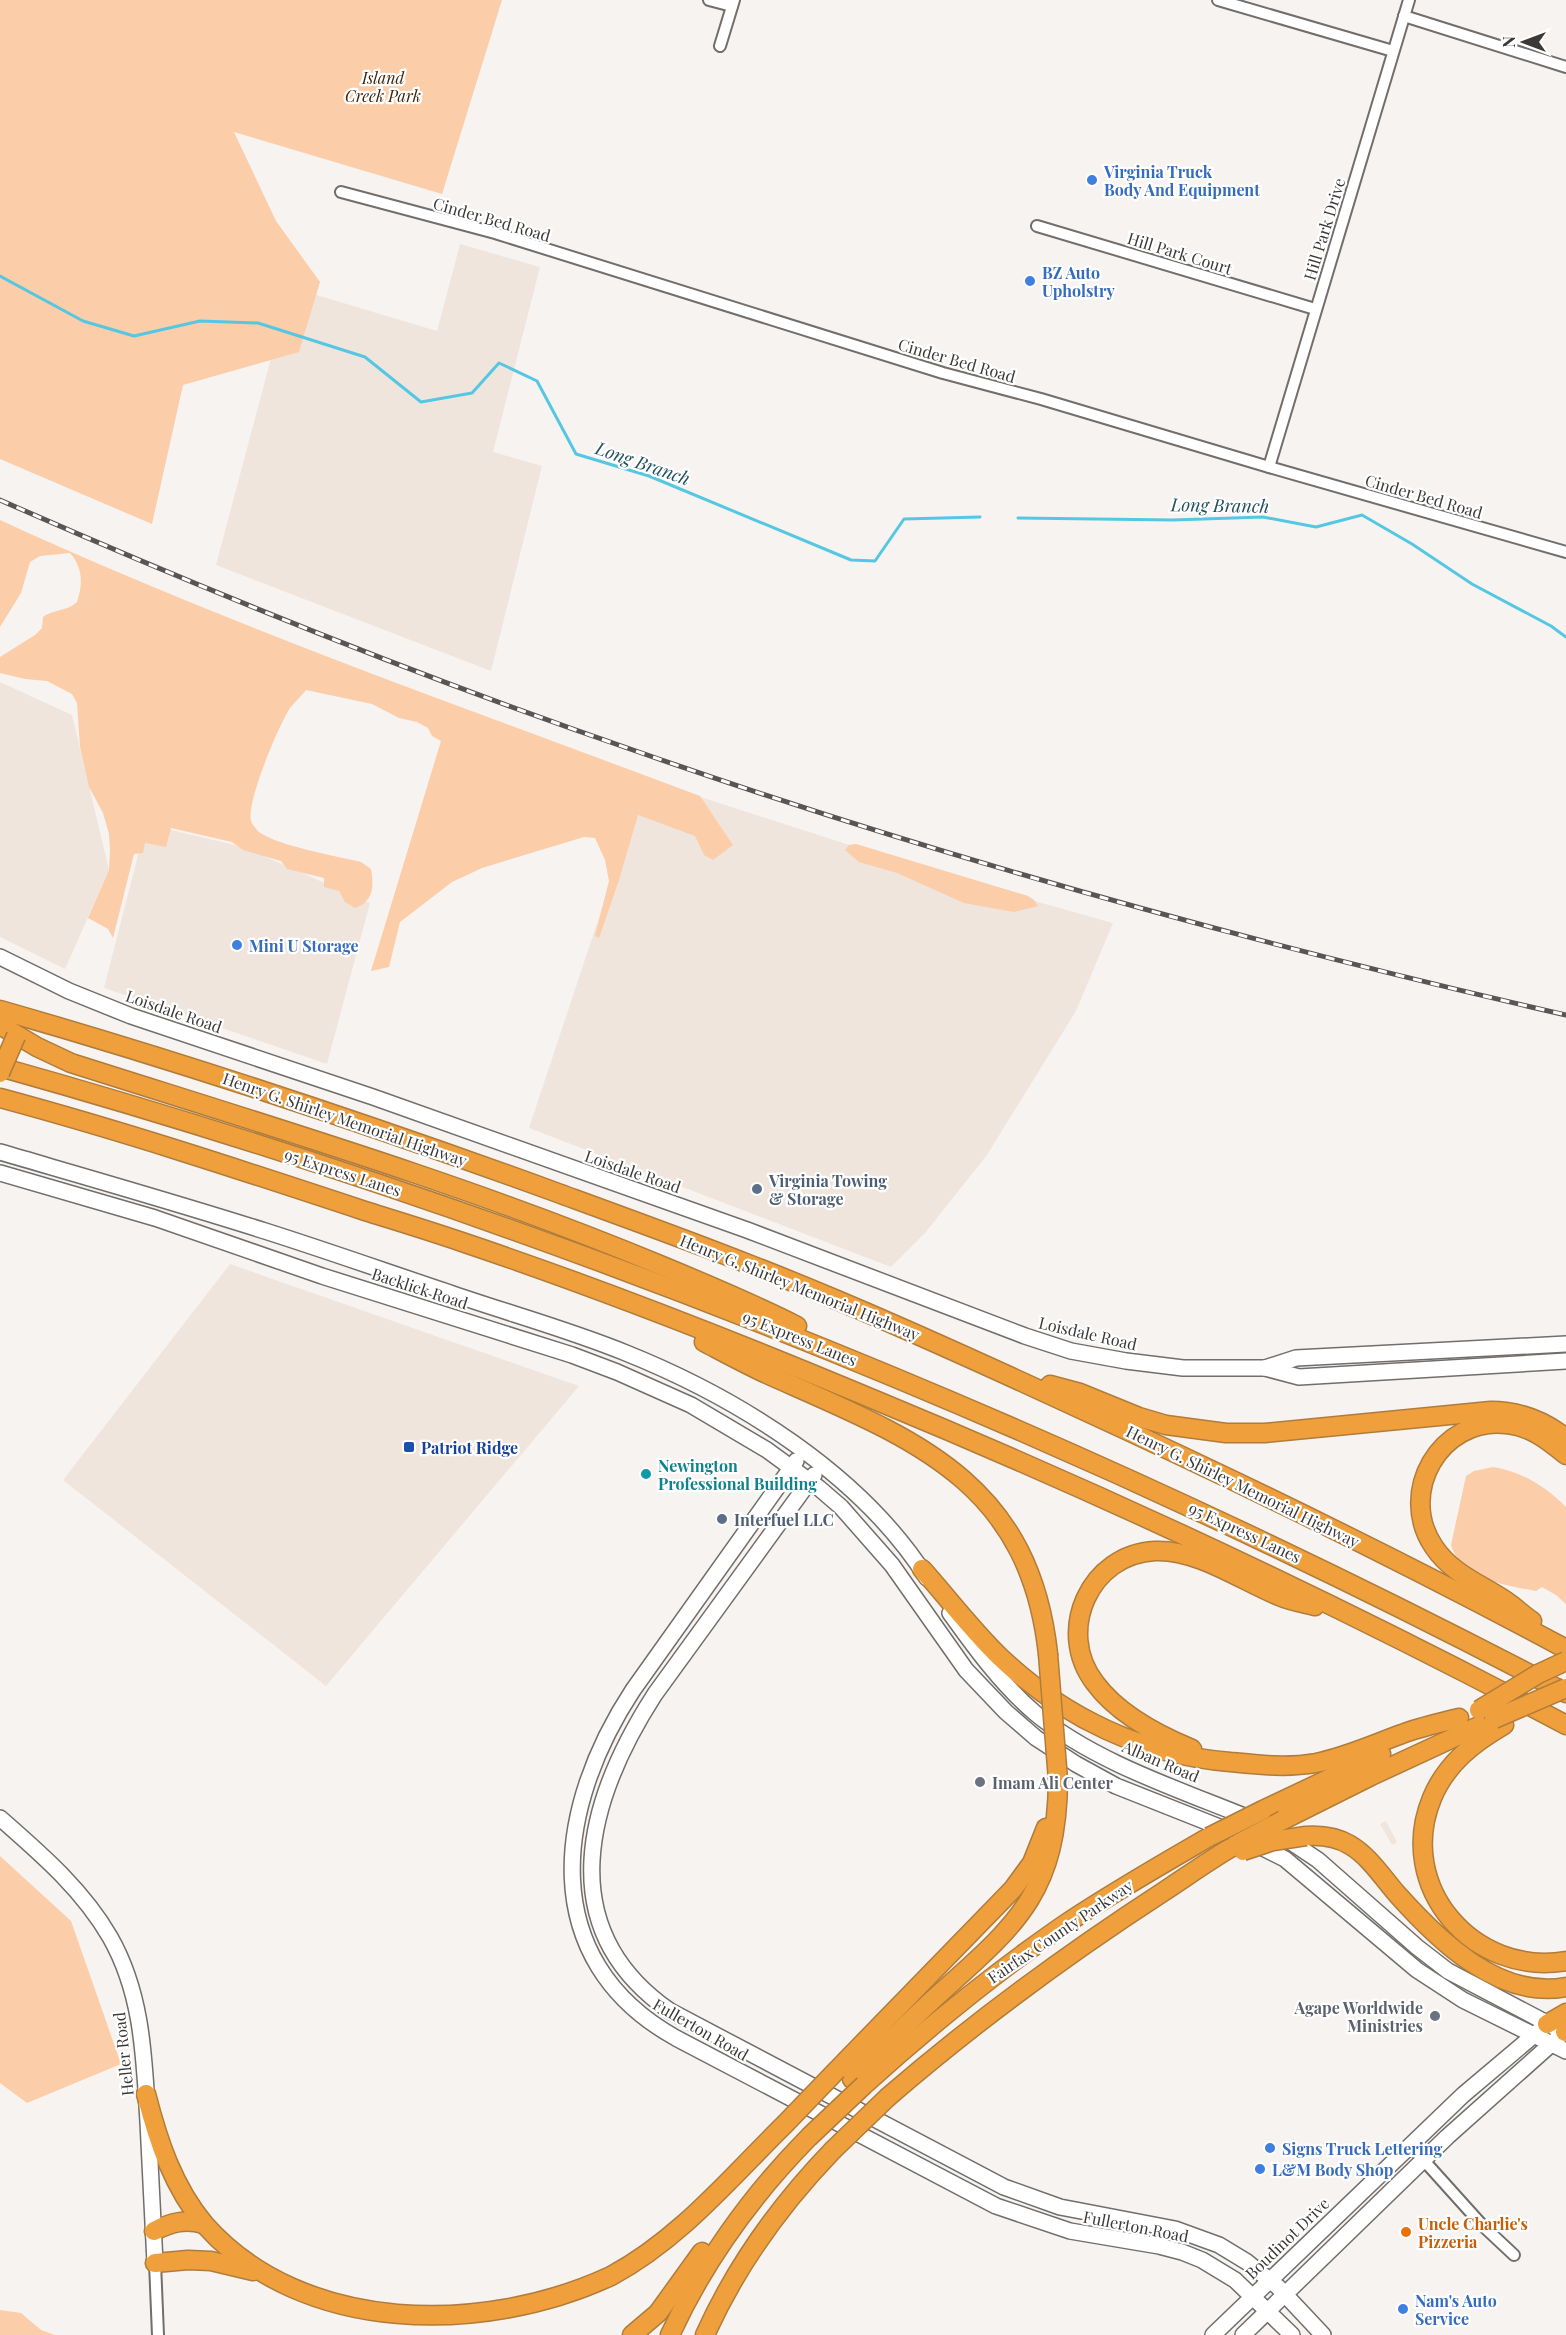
<svg xmlns="http://www.w3.org/2000/svg" width="1566" height="2335" font-family="'Playfair Display',serif">
<style>
.built{fill:#f0e5dd}
.green{fill:#fbcda9}
.lines{fill:none;stroke-linecap:round;stroke-linejoin:round}
.stream{stroke:#55c7e2;stroke-width:3}
.street-casing{stroke:#716e6b;stroke-width:14}
.secondary-casing{stroke:#716e6b;stroke-width:18}
.highway-casing{stroke:#b07c3b;stroke-width:21}
.street{stroke:#fff;stroke-width:10}
.secondary{stroke:#fff;stroke-width:15}
.highway{stroke:#efa03c;stroke-width:18}
.rail-casing{stroke:#585554;stroke-width:5}
.rail{stroke:#fff;stroke-width:3;stroke-dasharray:9;stroke-linecap:butt}
.highway-bridge-casing{stroke:#b07c3b;stroke-width:21;stroke-linecap:butt}
.highway-bridge{stroke:#efa03c;stroke-width:18}
.shop-dot{fill:#3f7fe0;stroke:#fff;stroke-width:2}
.service-dot{fill:#5c6f8a;stroke:#fff;stroke-width:2}
.transit-dot{fill:#1a4fb4;stroke:#fff;stroke-width:2}
.culture-dot{fill:#0f9aa8;stroke:#fff;stroke-width:2}
.worship-dot{fill:#6b7280;stroke:#fff;stroke-width:2}
.food-dot{fill:#e8710a;stroke:#fff;stroke-width:2}
.labels{text-anchor:middle;dominant-baseline:central;stroke-width:4.5;stroke-linejoin:round;paint-order:stroke}
.park-label{font-size:16px;font-style:italic;fill:#3e230a;stroke:#fff}
.shop-label{font-size:16px;font-weight:bold;fill:#366cbe;stroke:#fff;text-anchor:start}
.street-label{font-size:16px;fill:#3b3938;stroke:#fff}
.service-label{font-size:16px;font-weight:bold;fill:#4e5e75;stroke:#fff;text-anchor:start}
.transit-label{font-size:16px;font-weight:bold;fill:#164399;stroke:#fff;text-anchor:start}
.culture-label{font-size:16px;font-weight:bold;fill:#0d838f;stroke:#fff;text-anchor:start}
.worship-label{font-size:16px;font-weight:bold;fill:#5b616d;stroke:#fff;text-anchor:start}
.food-label{font-size:16px;font-weight:bold;fill:#c56008;stroke:#fff;text-anchor:start}
.water-label{font-size:18px;font-style:italic;fill:#20515d;stroke:#fff}
</style>
<rect width="100%" height="100%" fill="#f7f3f0"/>
<!-- built -->
<g class="built">
<path d="M 460,244 L 540,267 L 493,452 L 542,466 L 491,671 L 216,565 L 290,287 L 437,331 Z"/>
<path d="M 0,682 L 72,715 L 109,870 L 65,969 L 0,937 Z"/>
<path d="M 645,779 L 939,874 L 1113,923 L 1076,1011 L 987,1155 L 925,1233 L 891,1267 L 529,1128 Z"/>
<path d="M 146,824 L 243,847 L 370,903 L 327,1064 L 104,988 Z"/>
<path d="M 230,1264 L 579,1386 L 326,1686 L 63,1480 Z"/>
<path d="M 1386,1821 L 1397,1842 L 1392,1845 L 1380,1824 Z"/>
</g>
<!-- green -->
<g class="green">
<path d="M 0,0 L 502,0 L 442,194 L 234,132 L 276,221 L 320,282 L 299,352 L 183,385 L 152,524 L 0,459 Z"/>
<path d="M 0,520 C 228,625 466,708 700,796 L 733,845 L 713,860 L 704,855 L 695,836 L 638,815 L 619,880 L 599,938 L 595,936 L 609,881 L 605,860 L 595,838 L 584,837 L 482,868 L 452,882 L 400,922 L 389,967 L 371,971 L 441,741 L 432,736 L 428,728 L 417,722 L 399,718 L 372,704 L 306,690 C 301,696 295,702 290,708 C 279,725 246,802 251,821 C 252,824 256,829 259,832 C 278,846 336,856 361,862 L 371,869 C 374,886 374,901 355,908 L 345,902 L 339,891 L 324,887 L 324,878 L 287,869 L 281,861 L 243,850 L 232,842 L 171,828 L 166,847 L 145,843 L 143,853 L 134,854 L 113,938 L 108,929 L 88,918 L 109,870 L 110,851 L 109,834 L 103,813 L 89,787 L 80,747 L 77,703 L 72,694 L 47,681 L 25,679 L 0,673 L 0,657 L 35,635 L 42,628 L 43,617 C 53,609 66,612 77,602 C 83,584 83,568 70,553 L 40,556 L 30,562 L 21,593 L 0,627 Z"/>
<path d="M 856,844 L 1028,896 L 1034,900 L 1038,906 L 1014,912 L 964,903 L 897,873 L 859,862 L 845,850 L 849,845 Z"/>
<path d="M 1493,1467 C 1523,1472 1545,1486 1566,1507 L 1566,1604 L 1556,1595 L 1542,1587 L 1536,1591 C 1508,1586 1461,1579 1451,1545 L 1466,1476 L 1474,1471 Z"/>
<path d="M 0,1856 L 71,1921 L 121,2064 L 27,2103 L 0,2083 Z"/>
<path d="M 0,2310 L 21,2313 L 41,2330 L 55,2335 L 0,2335 Z"/>
</g>
<g class="lines">
<!-- stream -->
<g class="stream">
<path d="M 0,276 L 83,321 L 134,336 L 200,321 L 258,323 L 365,357 L 421,402 L 472,393 L 499,363 L 537,381 L 576,454 L 649,476 L 851,560 L 875,561 L 904,519 L 980,517"/>
<path d="M 1018,518 L 1173,520 L 1263,517 L 1316,527 L 1362,515 L 1412,544 L 1472,584 L 1551,626 L 1566,637"/>
</g>
<!-- street casing -->
<g class="street-casing">
<g id="street">
<path d="M 709,0 L 732,6"/>
<path d="M 1218,0 L 1393,51"/>
<path d="M 1404,16 L 1566,67"/>
<path d="M 720,46 L 734,0"/>
<path d="M 341,192 L 495,233 L 943,373 L 1041,399 L 1269,467 L 1566,552"/>
<path d="M 1037,226 L 1315,309"/>
<path d="M 1269,467 L 1409,0"/>
<path d="M 1410,2145 L 1482,2225 L 1514,2255"/>
<path d="M 155,2263 L 158,2335"/>
</g>
</g>
<!-- secondary casing -->
<g class="secondary-casing">
<g id="secondary">
<path d="M 0,957 L 69,991 L 131,1016 L 373,1097 L 747,1230 L 1025,1336 L 1071,1351 L 1126,1361 L 1183,1368 L 1265,1368 L 1299,1377 L 1566,1361"/>
<path d="M 0,1152 C 89,1178 177,1203 265,1231 C 328,1251 390,1273 453,1294 C 511,1314 570,1330 626,1353 C 738,1398 861,1474 927,1578"/>
<path d="M 0,1173 L 155,1218 L 322,1276 L 572,1355 L 617,1372 L 691,1405 L 767,1450 L 819,1488 L 841,1507 L 892,1565 L 966,1670 L 1006,1712 L 1036,1738 L 1076,1764 L 1116,1786 L 1232,1832"/>
<path d="M 1265,1368 L 1296,1358 L 1566,1344"/>
<path d="M 796,1461 L 633,1690 C 556,1807 534,1959 676,2038 L 996,2206 L 1070,2231 L 1159,2246 L 1182,2252 L 1202,2260 L 1235,2280 L 1292,2335"/>
<path d="M 814,1475 L 655,1694 C 588,1798 549,1927 670,2011 L 1004,2187 L 1060,2207 L 1175,2229 L 1219,2245 L 1247,2262 L 1278,2287 L 1323,2335"/>
<path d="M 950,1613 C 975,1648 1002,1685 1035,1713 C 1095,1763 1184,1791 1256,1821"/>
<path d="M 0,1818 C 41,1854 82,1889 110,1937 C 143,1995 144,2058 148,2122 C 150,2169 153,2216 155,2263"/>
<path d="M 1282,1836 L 1318,1860 L 1417,1947 L 1448,1971 L 1558,2029"/>
<path d="M 1253,1843 L 1285,1859 L 1417,1970 L 1463,2000 L 1566,2051"/>
<path d="M 1213,2335 L 1463,2095 L 1540,2030"/>
<path d="M 1243,2335 L 1447,2137 L 1558,2038"/>
</g>
</g>
<!-- highway casing -->
<g class="highway-casing">
<g id="highway">
<path d="M 0,1010 C 189,1064 374,1126 558,1193 C 651,1227 745,1261 837,1300 C 920,1335 1003,1373 1085,1411 C 1248,1486 1408,1564 1566,1649"/>
<path d="M 0,1025 L 37,1047 L 71,1063 C 269,1126 468,1185 660,1265 C 706,1284 752,1303 797,1326"/>
<path d="M 0,1067 C 543,1219 1067,1431 1566,1693"/>
<path d="M 0,1098 C 123,1131 244,1171 365,1211 C 397,1221 430,1231 462,1242 C 602,1289 739,1343 875,1400 C 1110,1497 1341,1606 1566,1725"/>
<path d="M 704,1342 C 725,1353 747,1365 769,1375 C 911,1438 1029,1479 1048,1654"/>
<path d="M 1050,1385 L 1080,1393 L 1139,1417 L 1166,1425 L 1226,1433 L 1265,1433 L 1491,1411 C 1520,1411 1543,1420 1566,1438"/>
<path d="M 922,1569 C 948,1598 972,1630 1000,1657 C 1064,1718 1143,1755 1230,1762 C 1260,1765 1287,1768 1316,1763 C 1346,1757 1374,1744 1402,1734 C 1420,1727 1440,1723 1459,1718"/>
<path d="M 1532,1621 C 1523,1615 1515,1607 1506,1601 C 1481,1584 1452,1574 1434,1547 C 1397,1493 1440,1417 1506,1424 C 1530,1426 1548,1440 1566,1455"/>
<path d="M 1504,1725 C 1473,1743 1446,1764 1432,1798 C 1395,1887 1474,1977 1566,1961"/>
<path d="M 1192,1749 C 1158,1735 1117,1713 1095,1683 C 1055,1631 1090,1554 1155,1551 C 1197,1549 1242,1581 1279,1596 C 1290,1601 1303,1603 1315,1606"/>
<path d="M 1263,1810 L 1381,1754"/>
<path d="M 1283,1820 L 1371,1776 L 1494,1719"/>
<path d="M 1306,1836 C 1321,1835 1337,1837 1350,1845 C 1369,1856 1383,1878 1397,1894 C 1438,1940 1499,2000 1566,1987"/>
<path d="M 1547,2024 L 1566,2013"/>
<path d="M 1565,2032 L 1566,2032"/>
<path d="M 837,2070 L 1013,1889 L 1032,1863 L 1046,1828"/>
<path d="M 852,2079 C 880,2051 908,2022 938,1995 C 1016,1925 1057,1893 1058,1780"/>
<path d="M 864,2085 C 927,2028 992,1975 1061,1927 C 1108,1895 1159,1866 1209,1837"/>
<path d="M 146,2094 C 158,2141 173,2187 205,2225 C 303,2335 484,2335 611,2276 C 680,2239 730,2178 785,2124"/>
<path d="M 888,2097 C 976,2021 1066,1955 1163,1892 C 1186,1877 1208,1861 1232,1847"/>
<path d="M 154,2231 C 172,2222 185,2219 204,2224"/>
<path d="M 155,2263 L 188,2260 L 211,2261 L 253,2271"/>
<path d="M 632,2335 L 658,2313 L 702,2252"/>
<path d="M 670,2335 C 704,2261 751,2196 809,2137"/>
<path d="M 705,2335 C 736,2266 780,2205 833,2150"/>
</g>
</g>
<!-- street -->
<use href="#street" class="street"/>
<!-- secondary -->
<use href="#secondary" class="secondary"/>
<!-- highway -->
<use href="#highway" class="highway"/>
<!-- rail casing -->
<g class="rail-casing">
<path id="rail" d="M 0,500 C 207,591 418,676 633,750 C 938,857 1251,943 1566,1015"/>
</g>
<!-- rail -->
<use href="#rail" class="rail"/>
<!-- highway-bridge casing -->
<g class="highway-bridge-casing">
<g id="highway-bridge">
<path d="M 0,1073 L 16,1036"/>
<path d="M 1048,1654 L 1058,1780"/>
<path d="M 1479,1710 L 1538,1674 L 1566,1661"/>
<path d="M 1494,1719 L 1566,1688"/>
<path d="M 1209,1837 L 1263,1810"/>
<path d="M 1239,1843 L 1283,1820"/>
<path d="M 1243,1851 L 1273,1841 L 1306,1836"/>
<path d="M 785,2124 L 837,2070"/>
<path d="M 809,2137 L 864,2085"/>
<path d="M 833,2150 L 888,2097"/>
</g>
</g>
<!-- highway-bridge -->
<use href="#highway-bridge" class="highway-bridge"/>
</g>
<!-- markers -->
<g class="shop-dot">
<circle cx="1092" cy="180" r="6"/>
<circle cx="1030" cy="281" r="6"/>
<circle cx="237" cy="945" r="6"/>
<circle cx="1270" cy="2148" r="6"/>
<circle cx="1260" cy="2169" r="6"/>
<circle cx="1403" cy="2309" r="6"/>
</g>
<g class="service-dot">
<circle cx="757" cy="1189" r="6"/>
<circle cx="722" cy="1519" r="6"/>
</g>
<rect class="transit-dot" x="403" y="1441" width="12" height="12" rx="3"/>
<circle class="culture-dot" cx="646" cy="1474" r="6"/>
<g class="worship-dot">
<circle cx="980" cy="1782" r="6"/>
<circle cx="1435" cy="2016" r="6"/>
</g>
<circle class="food-dot" cx="1406" cy="2232" r="6"/>
<g class="labels">
<!-- park labels -->
<g class="park-label">
<text x="383" y="77">Island<tspan x="383" dy="18">Creek Park</tspan></text>
</g>
<!-- shop labels -->
<g class="shop-label">
<text x="1104" y="171">Virginia Truck<tspan x="1104" dy="18">Body And Equipment</tspan></text>
<text x="1042" y="272">BZ Auto<tspan x="1042" dy="18">Upholstry</tspan></text>
<text x="249" y="945">Mini U Storage</text>
<text x="1282" y="2148">Signs Truck Lettering</text>
<text x="1272" y="2169">L&amp;M Body Shop</text>
<text x="1415" y="2300">Nam's Auto<tspan x="1415" dy="18">Service</tspan></text>
</g>
<!-- street labels -->
<g class="street-label">
<text transform="translate(492 219) rotate(16)">Cinder Bed Road</text>
<text transform="translate(1324 229) rotate(-73)">Hill Park Drive</text>
<text transform="translate(1180 253) rotate(17)">Hill Park Court</text>
<text transform="translate(957 360) rotate(16)">Cinder Bed Road</text>
<text transform="translate(1424 496) rotate(16)">Cinder Bed Road</text>
<text transform="translate(174 1011) rotate(19)">Loisdale Road</text>
<text transform="translate(345 1119) rotate(19)">Henry G. Shirley Memorial Highway</text>
<text transform="translate(633 1171) rotate(19)">Loisdale Road</text>
<text transform="translate(343 1172) rotate(18)">95 Express Lanes</text>
<text transform="translate(800 1287) rotate(22)">Henry G. Shirley Memorial Highway</text>
<text transform="translate(420 1288) rotate(18)">Backlick Road</text>
<text transform="translate(1088 1333) rotate(13)">Loisdale Road</text>
<text transform="translate(800 1338) rotate(22)">95 Express Lanes</text>
<text transform="translate(1243 1486) rotate(26)">Henry G. Shirley Memorial Highway</text>
<text transform="translate(1245 1532) rotate(25)">95 Express Lanes</text>
<text transform="translate(1161 1761) rotate(23)">Alban Road</text>
<text transform="translate(1060 1931) rotate(-34)">Fairfax County Parkway</text>
<text transform="translate(701 2029) rotate(30)">Fullerton Road</text>
<text transform="translate(123 2054) rotate(-96)">Heller Road</text>
<text transform="translate(1136 2226) rotate(11)">Fullerton Road</text>
<text transform="translate(1287 2238) rotate(-44)">Boudinot Drive</text>
</g>
<!-- service labels -->
<g class="service-label">
<text x="769" y="1180">Virginia Towing<tspan x="769" dy="18">&amp; Storage</tspan></text>
<text x="734" y="1519">Interfuel LLC</text>
</g>
<!-- transit labels -->
<g class="transit-label">
<text x="421" y="1447">Patriot Ridge</text>
</g>
<!-- culture labels -->
<g class="culture-label">
<text x="658" y="1465">Newington<tspan x="658" dy="18">Professional Building</tspan></text>
</g>
<!-- worship labels -->
<g class="worship-label">
<text x="992" y="1782">Imam Ali Center</text>
<text x="1423" y="2007" text-anchor="end">Agape Worldwide<tspan x="1423" dy="18">Ministries</tspan></text>
</g>
<!-- food labels -->
<g class="food-label">
<text x="1418" y="2223">Uncle Charlie's<tspan x="1418" dy="18">Pizzeria</tspan></text>
</g>
<!-- water labels -->
<g class="water-label">
<text transform="translate(643 463) rotate(19)">Long Branch</text>
<text transform="translate(1220 505) rotate(1)">Long Branch</text>
</g>
</g>
<!-- north arrow -->
<g transform="translate(1524 42) rotate(270)" stroke="#ffffff" stroke-width="4.5" paint-order="stroke">
<path d="M0-4.5L10 22L0 15L-10 22Z" fill="#3b3938"/>
<text y="-9" font-size="16" font-weight="bold" text-anchor="middle" fill="#3b3938">N</text>
</g>
</svg>
